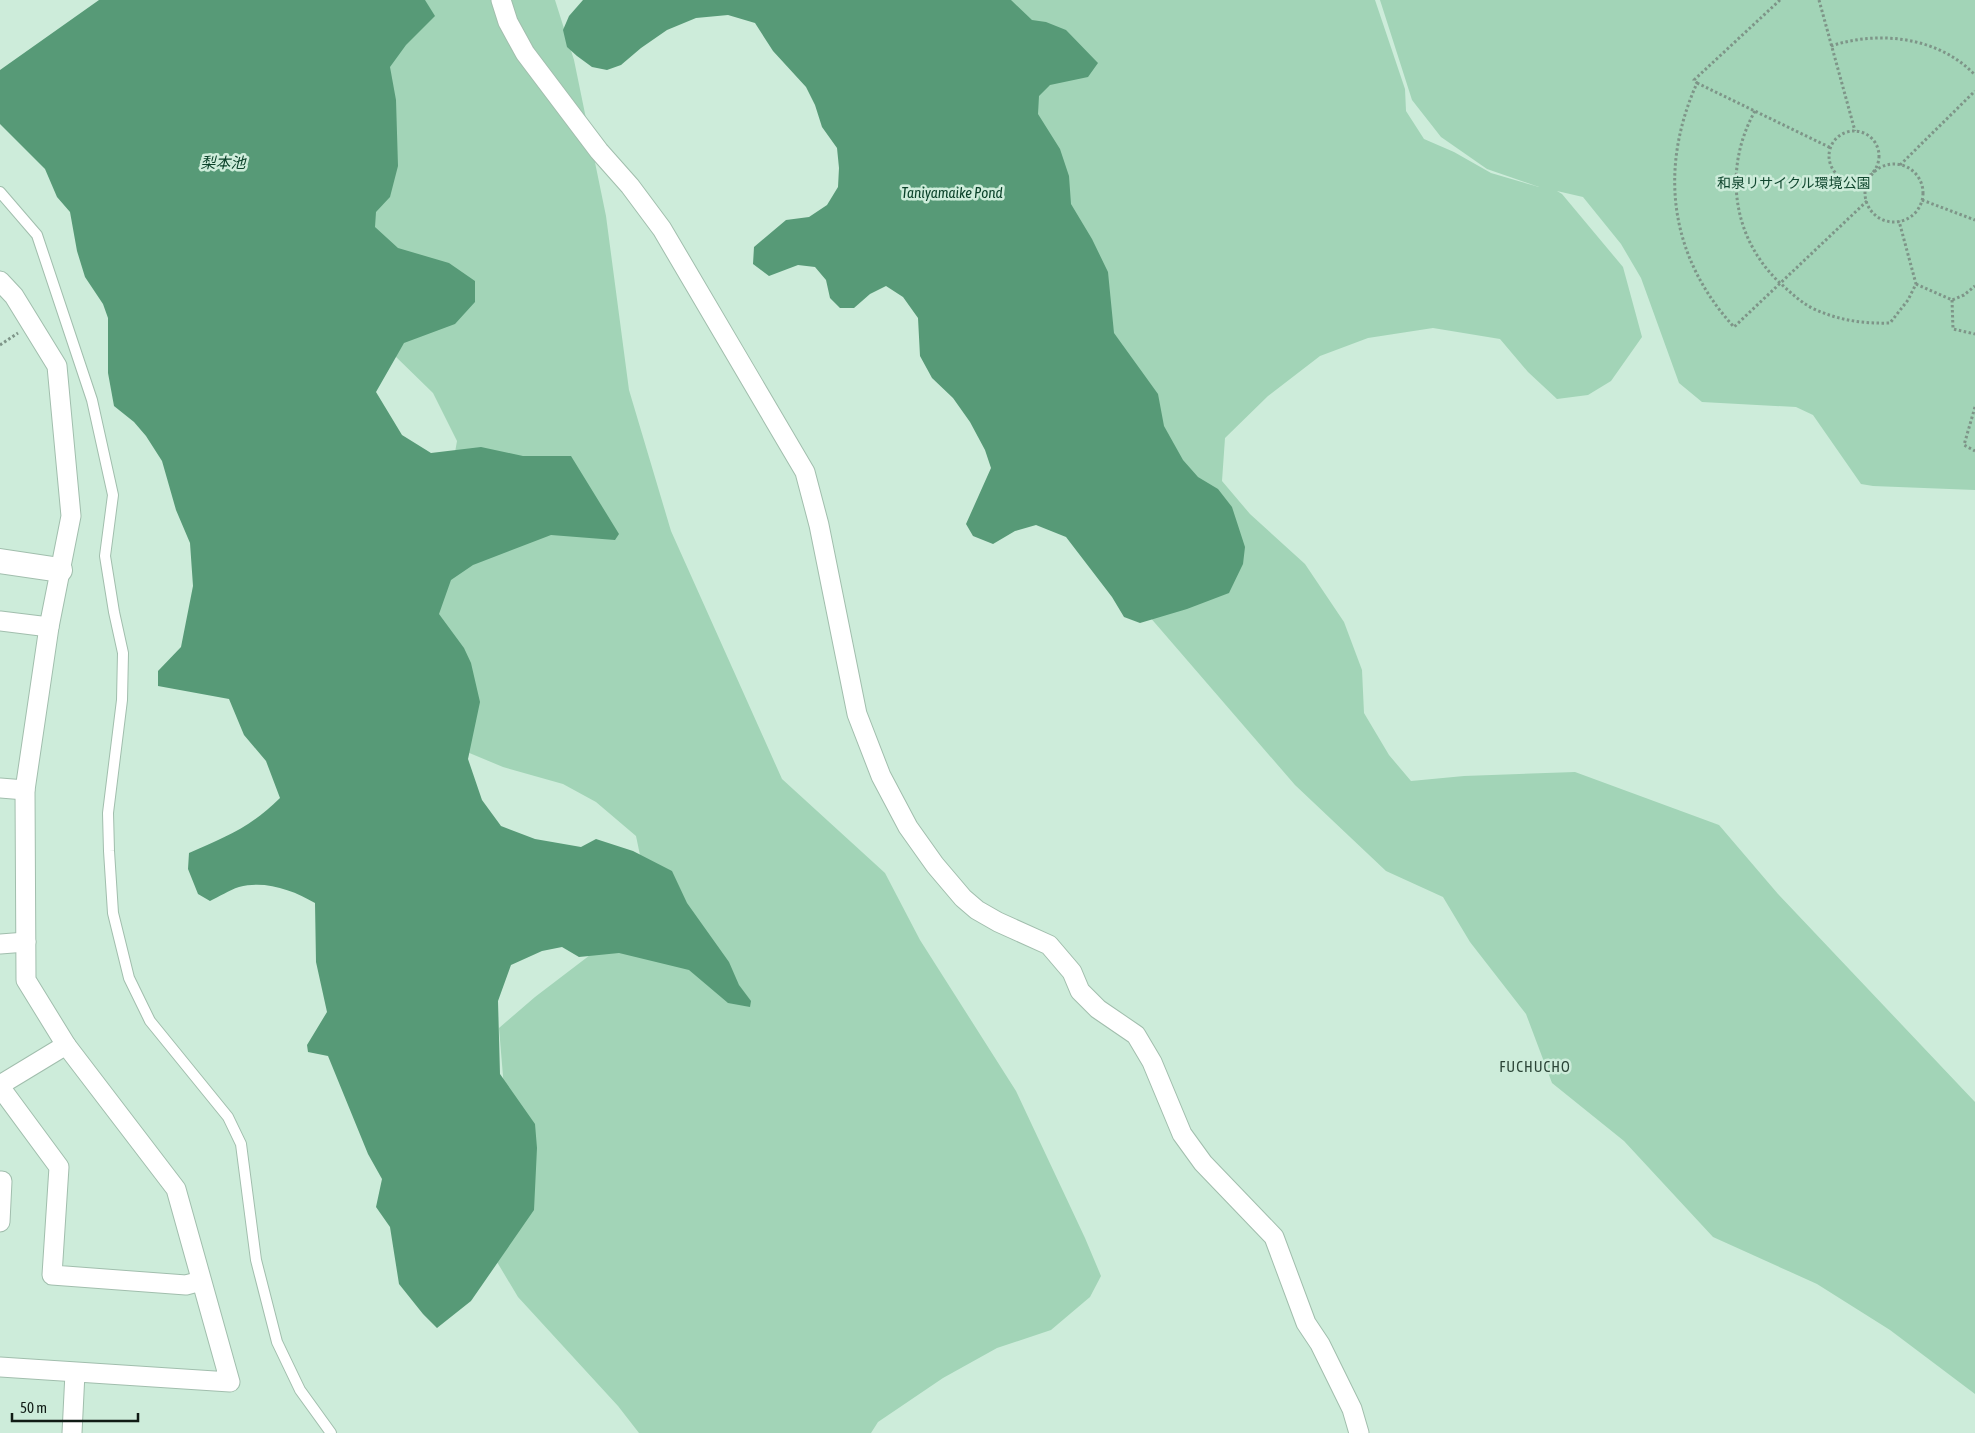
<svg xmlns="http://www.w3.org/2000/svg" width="1975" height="1433" font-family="'Asap Condensed','Noto Sans JP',sans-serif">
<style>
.green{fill:#a2d4b7}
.water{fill:#579a77}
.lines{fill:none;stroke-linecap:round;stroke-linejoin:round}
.service-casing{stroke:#a1bead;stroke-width:12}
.minor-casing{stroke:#a1bead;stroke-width:21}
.tertiary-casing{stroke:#a1bead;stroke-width:26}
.path{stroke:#7e9588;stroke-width:3;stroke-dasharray:2.5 2.5;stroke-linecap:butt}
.service{stroke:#fff;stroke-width:10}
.minor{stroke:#fff;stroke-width:19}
.tertiary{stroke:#fff;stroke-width:24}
.labels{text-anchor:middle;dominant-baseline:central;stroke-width:5;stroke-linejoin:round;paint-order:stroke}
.park-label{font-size:14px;fill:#11472f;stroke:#cdecda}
.water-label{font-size:15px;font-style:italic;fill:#0b422a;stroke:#cdecda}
.neighbourhood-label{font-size:15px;letter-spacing:1px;fill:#2a4436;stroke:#cdecda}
</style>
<rect width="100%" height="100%" fill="#cdecda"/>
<!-- green -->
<g class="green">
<path d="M 280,0 L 555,0 L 574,60 L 606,216 L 629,390 L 671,531 L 782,779 L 885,873 L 920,940 L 1016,1091 L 1085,1238 L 1101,1276 L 1090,1297 L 1051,1330 L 997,1348 L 943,1378 L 878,1422 L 871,1433 L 639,1433 L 618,1406 L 518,1297 L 491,1252 L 507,1124 L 499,1028 L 535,997 L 594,952 L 645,879 L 636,836 L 596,802 L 563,784 L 503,767 L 467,752 L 428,700 L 451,475 L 457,441 L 433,393 L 393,354 L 330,195 Z"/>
<path d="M 771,0 L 1375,0 L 1405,89 L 1406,111 L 1424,139 L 1454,152 L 1491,173 L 1539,187 L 1487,169 L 1441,137 L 1412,100 L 1380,0 L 1975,0 L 1975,490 L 1873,486 L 1861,484 L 1813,415 L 1796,407 L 1702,402 L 1679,383 L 1641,278 L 1621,244 L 1583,197 L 1557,191 L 1562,194 L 1623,267 L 1642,337 L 1611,381 L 1588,395 L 1557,399 L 1528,372 L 1500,339 L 1433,328 L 1368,338 L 1320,356 L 1268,396 L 1225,438 L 1222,481 L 1250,514 L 1305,564 L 1344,622 L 1362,670 L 1364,713 L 1389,755 L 1411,781 L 1464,776 L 1575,772 L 1719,825 L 1778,894 L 1975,1102 L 1975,1394 L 1890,1330 L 1817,1284 L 1713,1237 L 1624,1141 L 1552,1083 L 1526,1014 L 1470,942 L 1443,897 L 1386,871 L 1295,785 L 1136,601 Z"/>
</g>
<!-- water -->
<g class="water">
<path d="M 99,0 L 425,0 L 435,16 L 406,45 L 390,67 L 396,100 L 398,166 L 390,197 L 376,212 L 375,227 L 398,248 L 449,263 L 475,281 L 475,302 L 455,324 L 404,343 L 376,392 L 402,435 L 431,453 L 481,447 L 523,456 L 571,456 L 619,534 L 615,540 L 551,535 L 473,565 L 451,580 L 439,614 L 464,648 L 471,663 L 480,702 L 468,759 L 482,800 L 501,826 L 535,839 L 581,847 L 596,839 L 633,851 L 672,871 L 687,903 L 729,962 L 739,985 L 751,1001 L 750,1007 L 728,1003 L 689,970 L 619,953 L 579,957 L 562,947 L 542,951 L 511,965 L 498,1001 L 500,1074 L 535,1124 L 537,1148 L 534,1210 L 471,1301 L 437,1328 L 423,1314 L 399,1284 L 390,1227 L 376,1207 L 382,1179 L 368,1154 L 328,1056 L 308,1052 L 307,1045 L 327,1012 L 316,962 L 315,903 C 293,890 265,880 239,887 C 229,890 219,897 210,901 L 198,894 L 188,869 L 189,853 C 226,837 251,827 280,798 L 266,761 L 244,735 L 229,699 L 158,686 L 158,671 L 181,647 L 193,586 L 190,543 L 176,510 L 162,461 L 146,436 L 134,422 L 114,406 L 108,373 L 108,318 L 103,304 L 85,277 L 77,251 L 70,212 L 57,197 L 45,169 L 0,124 L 0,70 Z"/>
<path d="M 583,0 L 1011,0 L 1032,20 L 1046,22 L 1066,30 L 1098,63 L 1088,77 L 1050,85 L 1039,96 L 1038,114 L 1060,149 L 1069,176 L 1071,204 L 1092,239 L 1108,272 L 1114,333 L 1158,394 L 1164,426 L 1183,460 L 1198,477 L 1218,489 L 1232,507 L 1245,547 L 1243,564 L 1229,593 L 1187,609 L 1140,623 L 1124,617 L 1112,597 L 1066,537 L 1036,525 L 1015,531 L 993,544 L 973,536 L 966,524 L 991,468 L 985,450 L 970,422 L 953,398 L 932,378 L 920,356 L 918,318 L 903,297 L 886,286 L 870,294 L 854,308 L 840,308 L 830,298 L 826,280 L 815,267 L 798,265 L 769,276 L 753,264 L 754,247 L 786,220 L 809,217 L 827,205 L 838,187 L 839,168 L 837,148 L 822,127 L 815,105 L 806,87 L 773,51 L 755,23 L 728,15 L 696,18 L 667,30 L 641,48 L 621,65 L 607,70 L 592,67 L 577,56 L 567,47 L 563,30 L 569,16 Z"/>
</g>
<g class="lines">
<!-- service casing -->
<g class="service-casing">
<path id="service" d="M 0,192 L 37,235 L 92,400 L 113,495 L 105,556 L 114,612 L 123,653 L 122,700 L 108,813 L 109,851 L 113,913 L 129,978 L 150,1021 L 228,1117 L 241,1144 L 256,1260 L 277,1342 L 300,1390 L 331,1433"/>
</g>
<!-- minor casing -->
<g class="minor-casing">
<g id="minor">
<path d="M 501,0 L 508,22 L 525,53 L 599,151 L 630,186 L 662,229 L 805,472 L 819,525 L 857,714 L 881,776 L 908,827 L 935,865 L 963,898 L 977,910 L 998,922 L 1049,945 L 1072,972 L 1080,991 L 1098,1009 L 1136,1035 L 1152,1062 L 1182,1134 L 1203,1163 L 1274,1237 L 1306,1323 L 1320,1344 L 1352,1409 L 1359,1433"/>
<path d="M 0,281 L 14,296 L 57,366 L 71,516 L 49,627 L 25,790 L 26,980 L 66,1045 L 176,1189 L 230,1382 L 0,1367"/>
<path d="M 0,621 L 49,627"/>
<path d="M 0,788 L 25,790"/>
<path d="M 0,944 L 26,942"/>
<path d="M 0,1085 L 66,1045"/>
<path d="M 0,1087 L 59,1167 L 52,1275 L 186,1285 L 201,1281"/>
<path d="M 0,1181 L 2,1181 L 0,1222"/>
<path d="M 72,1433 L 75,1373"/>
</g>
</g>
<!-- tertiary casing -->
<g class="tertiary-casing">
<path id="tertiary" d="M 0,561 L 60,570"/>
</g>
<!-- path -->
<g class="path">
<path d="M 1780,0 L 1694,80 L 1697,83 C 1658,170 1670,257 1734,327 L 1867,201"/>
<path d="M 1819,0 L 1855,131"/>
<path d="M 1831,46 C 1879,30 1939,37 1975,75"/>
<path d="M 1697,83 L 1831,148"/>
<path d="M 1755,111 C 1723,168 1732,237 1779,282 C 1790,292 1799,301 1812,308 C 1837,320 1863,324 1890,323 L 1908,300 L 1916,284 L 1899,221"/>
<circle cx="1854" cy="156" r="25"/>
<circle cx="1894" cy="193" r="29"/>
<path d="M 1900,165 L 1975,91"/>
<path d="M 1922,200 L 1975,220"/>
<path d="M 1916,284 L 1952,300 L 1964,295 L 1975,286"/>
<path d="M 1952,300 L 1953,329 L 1975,334"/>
<path d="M 0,345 L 18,333"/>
<path d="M 1975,407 L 1964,445 L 1975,451"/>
</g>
<!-- service -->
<use href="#service" class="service"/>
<!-- minor -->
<use href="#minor" class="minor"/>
<!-- tertiary -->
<use href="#tertiary" class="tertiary"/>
</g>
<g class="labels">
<!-- park labels -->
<g class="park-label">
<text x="1794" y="183">和泉リサイクル環境公園</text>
</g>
<!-- water labels -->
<g class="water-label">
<text x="223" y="162">梨本池</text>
<text x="952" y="192">Taniyamaike Pond</text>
</g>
<!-- neighbourhood labels -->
<g class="neighbourhood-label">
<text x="1535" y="1066">FUCHUCHO</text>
</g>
</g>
<!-- scale -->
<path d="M12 1413v8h126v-8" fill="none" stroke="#101b15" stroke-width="2.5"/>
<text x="20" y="1413" font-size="15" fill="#101b15" stroke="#cdecda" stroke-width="4" paint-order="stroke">50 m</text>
</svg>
